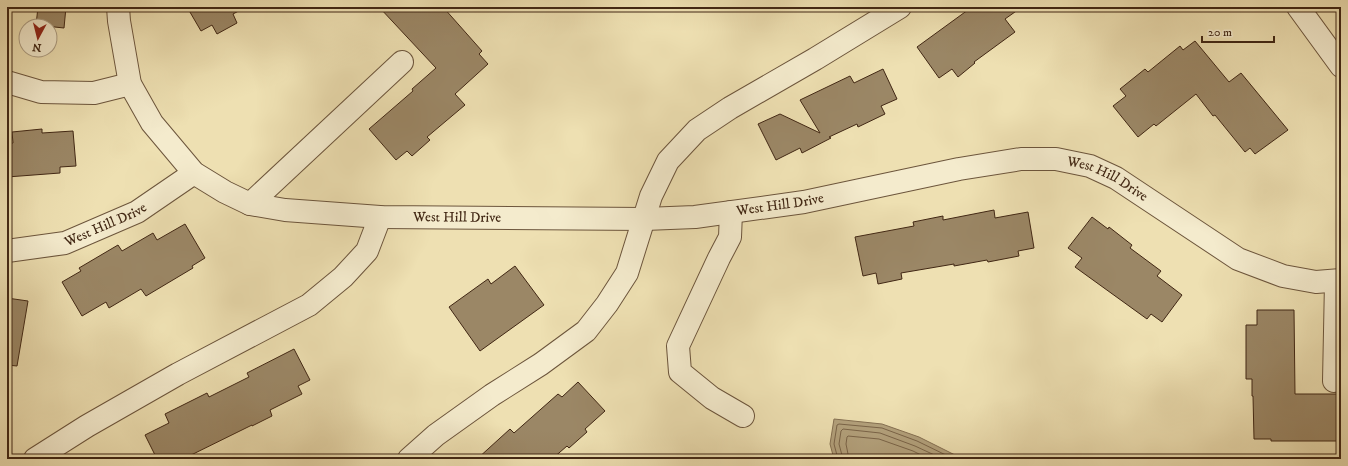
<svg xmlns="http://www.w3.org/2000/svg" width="1348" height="466" font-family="'IM FELL DW Pica',serif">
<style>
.water{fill:#b3a17c;stroke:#857052}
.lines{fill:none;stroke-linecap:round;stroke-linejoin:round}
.shore{stroke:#7a6448;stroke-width:1}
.building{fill:#9b8766;stroke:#412714}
.minor-casing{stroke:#6c553c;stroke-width:24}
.minor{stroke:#f4ebcd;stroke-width:22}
.labels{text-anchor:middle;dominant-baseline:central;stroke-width:3.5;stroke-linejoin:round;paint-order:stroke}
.street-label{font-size:14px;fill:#412714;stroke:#f4ebcd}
</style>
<rect width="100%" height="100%" fill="#eee0b2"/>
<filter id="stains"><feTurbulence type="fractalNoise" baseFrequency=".005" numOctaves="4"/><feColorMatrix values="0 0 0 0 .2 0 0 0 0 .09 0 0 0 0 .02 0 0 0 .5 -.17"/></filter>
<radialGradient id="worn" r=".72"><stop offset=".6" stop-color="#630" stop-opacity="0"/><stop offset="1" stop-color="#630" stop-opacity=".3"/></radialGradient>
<!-- water -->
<path class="water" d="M 834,419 L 882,424 L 919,437 L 963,459 L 834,459 L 830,444 Z"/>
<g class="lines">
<!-- shore -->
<g class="shore">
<path d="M 838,459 L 834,444 L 837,425 L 839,424 L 882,428 L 917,441 L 954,459"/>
<path d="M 843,459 L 839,444 L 841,431 L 843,429 L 880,433 L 915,446 L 943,459"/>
<path d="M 849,459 L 846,444 L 847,437 L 848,436 L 879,439 L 913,451 L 929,459"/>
</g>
</g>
<!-- building -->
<g class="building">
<path d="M 38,7 L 66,7 L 64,28 L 36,25 Z"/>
<path d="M 187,7 L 246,7 L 233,14 L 237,23 L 217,34 L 212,25 L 201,31 Z"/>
<path d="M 379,7 L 443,7 L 482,51 L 479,54 L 488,64 L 455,94 L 465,105 L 427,137 L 430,140 L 412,156 L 407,151 L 396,160 L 369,129 L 413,91 L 412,89 L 436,68 Z"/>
<path d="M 972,7 L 1022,7 L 1005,19 L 1015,32 L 974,62 L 975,63 L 958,77 L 952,69 L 939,78 L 917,47 Z"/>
<path d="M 1195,41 L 1229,82 L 1241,73 L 1288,130 L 1255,154 L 1250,148 L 1245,152 L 1215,115 L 1213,116 L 1196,94 L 1156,126 L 1154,124 L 1138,137 L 1113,106 L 1126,96 L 1120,89 L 1145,69 L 1148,72 L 1180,46 L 1183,50 Z"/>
<path d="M 883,69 L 897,99 L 881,106 L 885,114 L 858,127 L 857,124 L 829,137 L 831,138 L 802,153 L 800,148 L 776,160 L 758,124 L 780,114 L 820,133 L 800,100 L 850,76 L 854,83 Z"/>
<path d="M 42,129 L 42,133 L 73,131 L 76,166 L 60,167 L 60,173 L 7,177 L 7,144 L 13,143 L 12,132 Z"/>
<path d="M 994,210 L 995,218 L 1028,212 L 1034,248 L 1018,251 L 1019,256 L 988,262 L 987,260 L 954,266 L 954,264 L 901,273 L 902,279 L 878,284 L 876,273 L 863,276 L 855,237 L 914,226 L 913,222 L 943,216 L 943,220 Z"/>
<path d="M 1092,217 L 1108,229 L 1109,227 L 1132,245 L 1130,248 L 1161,271 L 1157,276 L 1182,295 L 1162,322 L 1151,314 L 1147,319 L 1075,267 L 1082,258 L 1068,248 Z"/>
<path d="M 185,224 L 205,258 L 192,266 L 193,268 L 146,296 L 141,289 L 109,308 L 106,302 L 82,316 L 62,282 L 81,271 L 79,268 L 118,245 L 122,251 L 153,233 L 157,240 Z"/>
<path d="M 515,266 L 544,305 L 480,351 L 449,307 L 488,279 L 491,284 Z"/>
<path d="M 7,298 L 28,301 L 17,366 L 7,365 Z"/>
<path d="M 1257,310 L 1294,310 L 1295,394 L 1341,394 L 1341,441 L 1271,441 L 1271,439 L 1254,439 L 1253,396 L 1252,396 L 1252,379 L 1246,379 L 1246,325 L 1257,325 Z"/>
<path d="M 294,349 L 310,380 L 298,386 L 302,394 L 270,410 L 272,416 L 252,426 L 252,425 L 183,459 L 157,459 L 145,435 L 169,423 L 165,414 L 207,393 L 209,397 L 249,377 L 247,373 Z"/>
<path d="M 578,382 L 605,411 L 585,429 L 587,432 L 569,448 L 567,446 L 552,459 L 477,459 L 510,429 L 514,433 L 558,394 L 562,397 Z"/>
</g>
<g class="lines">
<!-- minor casing -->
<g class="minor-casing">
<g id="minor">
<path id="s1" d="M 118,7 L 119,21 L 130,84 L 152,123 L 194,173 L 225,192 L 250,204 L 285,210 L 380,217 L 645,219 L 695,217 L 804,202 L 959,169 L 1021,159 L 1056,159 L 1090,166 L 1116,178 L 1238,259 L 1283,276 L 1316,282 L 1341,280"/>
<path d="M 1298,7 L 1341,66"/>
<path d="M 7,82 L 41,92 L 94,93 L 130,84"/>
<path d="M 250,204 L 402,62"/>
<path d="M 731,212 L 730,237 L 719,258 L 678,346 L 680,372 L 712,398 L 743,416"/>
<path id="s2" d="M 7,251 L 65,243 L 137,212 L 194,173"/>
<path d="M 1334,381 L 1336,282"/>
<path d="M 35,459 L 87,426 L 178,374 L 309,305 L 343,277 L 367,251 L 380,217"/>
<path d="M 409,459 L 436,435 L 492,395 L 541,364 L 586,331 L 607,304 L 627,273 L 651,196 L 668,161 L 697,130 L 730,108 L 815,59 L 900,7"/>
</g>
</g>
<!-- minor -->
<use href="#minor" class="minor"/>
</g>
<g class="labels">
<!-- street labels -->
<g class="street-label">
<text stroke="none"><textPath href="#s1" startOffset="1120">West Hill Drive</textPath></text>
<text stroke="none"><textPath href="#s1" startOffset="784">West Hill Drive</textPath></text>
<text stroke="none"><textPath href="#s1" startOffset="460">West Hill Drive</textPath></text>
<text stroke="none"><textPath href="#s2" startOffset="103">West Hill Drive</textPath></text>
</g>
</g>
<!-- margin -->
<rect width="1348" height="466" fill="none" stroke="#eee0b2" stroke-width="24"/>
<rect x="8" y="8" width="1332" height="450" fill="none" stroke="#412714" stroke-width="2"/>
<rect x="12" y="12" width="1324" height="442" fill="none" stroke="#412714"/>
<!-- north arrow -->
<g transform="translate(38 38) rotate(187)"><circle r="19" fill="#f4ebcd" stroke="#ac9d83"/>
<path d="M0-3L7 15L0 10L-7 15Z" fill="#8f2418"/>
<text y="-6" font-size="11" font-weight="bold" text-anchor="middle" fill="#412714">N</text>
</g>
<!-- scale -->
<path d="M1202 36v6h72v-6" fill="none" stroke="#412714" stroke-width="2"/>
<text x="1208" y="36" font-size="12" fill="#412714" stroke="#f4ebcd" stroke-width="3" paint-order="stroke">20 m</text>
<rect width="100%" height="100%" filter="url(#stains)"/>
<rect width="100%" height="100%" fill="url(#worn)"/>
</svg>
